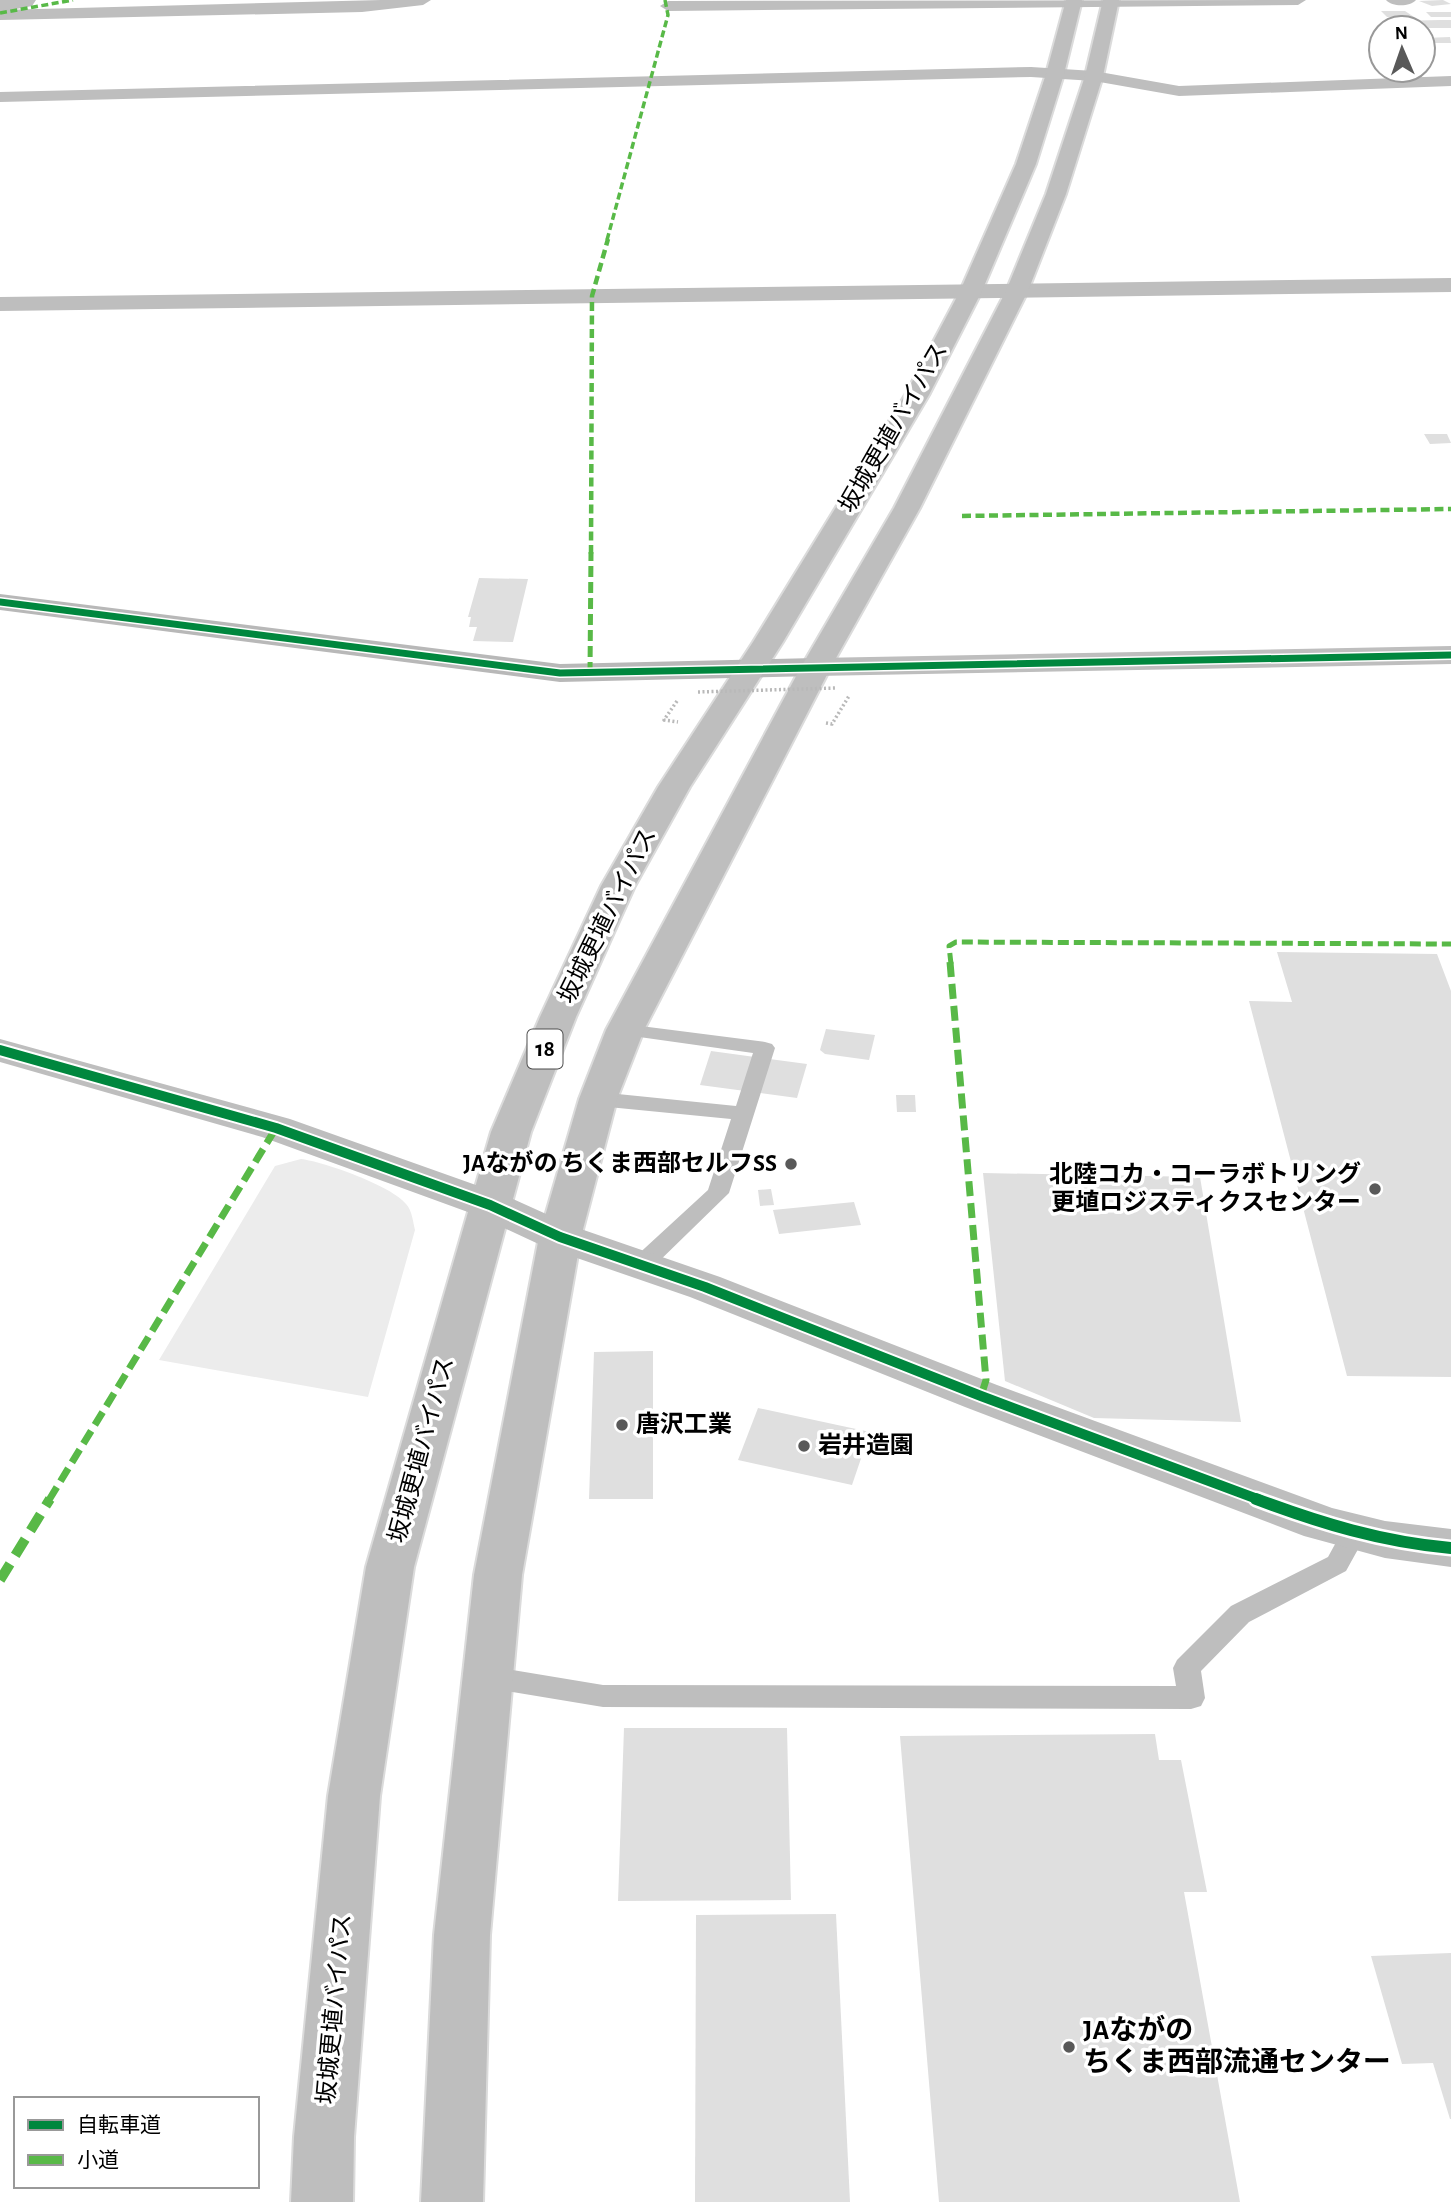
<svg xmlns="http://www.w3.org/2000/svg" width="1451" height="2202" font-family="'Alegreya Sans','Noto Sans JP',sans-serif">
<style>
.green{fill:#ececec}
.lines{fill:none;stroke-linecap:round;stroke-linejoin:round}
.river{fill:#bfbfbf;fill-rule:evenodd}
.building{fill:#dfdfdf}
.highway-casing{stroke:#dbdbdb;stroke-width:4}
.path{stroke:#b9b9b9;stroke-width:3.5;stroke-dasharray:2 2.5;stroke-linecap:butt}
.lane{fill:#bebebe;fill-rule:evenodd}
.street{fill:#bebebe;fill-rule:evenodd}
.secondary{fill:#b8b8b8;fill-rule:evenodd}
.highway{fill:#bebebe;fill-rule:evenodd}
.path-bridge{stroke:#b9b9b9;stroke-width:3.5;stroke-dasharray:2 2.5;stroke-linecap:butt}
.quiet-far4{stroke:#58b947;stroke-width:3.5;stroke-dasharray:7 3.5;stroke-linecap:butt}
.quiet-far3{stroke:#58b947;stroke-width:4.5;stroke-dasharray:9 4.5;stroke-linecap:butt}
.quiet-far2{stroke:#58b947;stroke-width:5;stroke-dasharray:11 5;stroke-linecap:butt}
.quiet-far1{stroke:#58b947;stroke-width:7;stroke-dasharray:15 7;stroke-linecap:butt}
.quiet{stroke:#58b947;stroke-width:10;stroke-dasharray:19 10;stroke-linecap:butt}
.cycleway-far2-casing{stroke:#fff;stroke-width:10}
.cycleway-far1-casing{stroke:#fff;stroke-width:14}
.cycleway-casing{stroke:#fff;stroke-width:17}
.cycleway-far2{stroke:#00873e;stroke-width:7}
.cycleway-far1{stroke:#00873e;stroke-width:10}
.cycleway{stroke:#00873e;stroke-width:12}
.poi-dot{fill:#595959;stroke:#fff;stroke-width:2.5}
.labels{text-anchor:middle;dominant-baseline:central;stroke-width:7;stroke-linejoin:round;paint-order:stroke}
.shield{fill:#fff;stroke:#4c4c4c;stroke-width:2}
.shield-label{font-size:23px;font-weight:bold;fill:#000}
.street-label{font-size:24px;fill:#000;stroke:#fff}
.poi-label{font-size:24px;font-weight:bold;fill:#000;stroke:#fff;text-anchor:end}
.near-poi-label{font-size:28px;font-weight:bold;fill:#000;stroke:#fff;text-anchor:start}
</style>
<rect width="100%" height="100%" fill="#fff"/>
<!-- green -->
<path class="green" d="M 301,1159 C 325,1162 392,1186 406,1204 C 412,1210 413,1222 415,1230 L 368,1397 L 159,1360 L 275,1166 Z"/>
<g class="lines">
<!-- river -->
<path class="river" d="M 0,0 L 36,0 L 32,6 L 0,12 Z"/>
</g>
<!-- building -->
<g class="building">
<path d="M 1443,0 L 1451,4 L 1432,6 L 1419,1 Z"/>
<path d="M 1381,11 L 1405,11 L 1414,17 L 1387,17 Z"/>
<path d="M 1426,12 L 1451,12 L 1451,17 L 1431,17 Z"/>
<path d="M 1440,20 L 1451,20 L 1451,28 L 1406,28 L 1395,21 Z"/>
<path d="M 1450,37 L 1451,43 L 1426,43 L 1423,40 L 1427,40 L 1424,38 Z"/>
<path d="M 1424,434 L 1447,434 L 1451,443 L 1430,444 Z"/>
<path d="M 479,578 L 528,579 L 513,642 L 473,641 L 477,627 L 469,627 L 471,617 L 468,617 Z"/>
<path d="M 1277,952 L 1437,954 L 1451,991 L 1451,1377 L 1347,1376 L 1249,1001 L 1292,1002 Z"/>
<path d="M 826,1029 L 875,1035 L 869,1060 L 825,1054 L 820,1050 Z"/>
<path d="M 711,1051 L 807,1064 L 797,1098 L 700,1085 Z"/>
<path d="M 896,1095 L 915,1095 L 916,1112 L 897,1112 Z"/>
<path d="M 983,1173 L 1200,1177 L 1241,1422 L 1094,1418 L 1005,1381 Z"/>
<path d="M 771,1189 L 774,1205 L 760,1206 L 758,1190 Z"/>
<path d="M 854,1202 L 861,1225 L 779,1234 L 773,1210 Z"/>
<path d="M 653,1351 L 653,1499 L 589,1499 L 594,1352 Z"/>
<path d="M 758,1408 L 870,1432 L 852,1485 L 738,1460 Z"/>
<path d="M 624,1728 L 787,1728 L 791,1900 L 618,1901 Z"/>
<path d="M 1155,1734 L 1159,1760 L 1181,1760 L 1207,1892 L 1184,1892 L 1240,2202 L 939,2202 L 900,1736 Z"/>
<path d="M 836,1914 L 850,2202 L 695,2202 L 696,1915 Z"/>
<path d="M 1451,1953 L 1451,2119 L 1450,2119 L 1433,2063 L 1402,2064 L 1371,1956 Z"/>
</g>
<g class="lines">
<!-- highway casing -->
<g class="highway-casing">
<g id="highway">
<path d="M 1066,0 L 1082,0 L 1064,74 L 1036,164 L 982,291 L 929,395 L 783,642 L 690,787 L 635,886 L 576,1017 L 531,1132 L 414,1567 L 380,1796 L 354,2137 L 353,2202 L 291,2202 L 294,2137 L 328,1796 L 366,1567 L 491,1132 L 540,1017 L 601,886 L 658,787 L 753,642 L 905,395 L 960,291 L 1016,164 L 1046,74 Z"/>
<path d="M 1103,0 L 1119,0 L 1103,76 L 1066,194 L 1028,291 L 920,508 L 831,667 L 644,1030 L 617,1099 L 581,1237 L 522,1575 L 490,1935 L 483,2202 L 421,2202 L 434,1935 L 474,1575 L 539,1237 L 579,1099 L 606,1030 L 801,667 L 894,508 L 1006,291 L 1046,194 L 1085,76 Z"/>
</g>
</g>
<!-- path -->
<g class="path">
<path d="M 677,701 L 664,720 L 678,722"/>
<path d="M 826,723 L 832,724 L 849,696"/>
</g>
<!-- lane -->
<g class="lane">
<path d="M 625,1024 L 765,1042 L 772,1044 L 775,1048 L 729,1193 L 649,1271 L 641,1273 L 633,1271 L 630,1265 L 633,1259 L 708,1190 L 731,1119 L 598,1106 L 591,1104 L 588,1099 L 591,1094 L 598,1092 L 736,1106 L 753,1053 L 618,1034 L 615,1030 L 618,1026 Z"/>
<path d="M 1354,1523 L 1363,1526 L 1367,1533 L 1346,1571 L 1249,1622 L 1201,1671 L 1205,1698 L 1201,1706 L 1191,1709 L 603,1707 L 488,1688 L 478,1685 L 474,1677 L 478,1669 L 488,1666 L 603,1685 L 1176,1686 L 1173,1668 L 1177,1660 L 1231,1606 L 1328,1557 L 1345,1526 Z"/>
</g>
<!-- street -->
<g class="street">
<path d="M 381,0 L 431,0 L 423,5 L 362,12 L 0,20 L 0,10 Z"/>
<path d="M 1306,0 L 1298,5 L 668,11 L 660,6 L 668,1 Z"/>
<path d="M 1386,0 L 1416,0 C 1410,7 1392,7 1386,0 Z"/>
<path d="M 1031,67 L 1094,71 L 1179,86 L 1451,76 L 1451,86 L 1179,96 L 1094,81 L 1031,77 L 0,102 L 0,92 Z"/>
<path d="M 1451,278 L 1451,292 L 0,311 L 0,297 Z"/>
<path d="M 1451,646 L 1451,664 L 816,676 L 806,673 L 801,667 L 806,661 L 816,658 Z"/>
<path d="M 0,1039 L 290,1119 L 504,1195 L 575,1227 L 720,1277 L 997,1385 L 1332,1508 L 1385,1521 L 1451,1529 L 1451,1567 L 1385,1558 L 1304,1536 L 965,1407 L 690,1297 L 545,1247 L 476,1215 L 262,1137 L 0,1062 Z"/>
</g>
<!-- secondary -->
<path class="secondary" d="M 0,594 L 560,664 L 816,658 L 826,661 L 831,667 L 826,673 L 816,676 L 560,682 L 0,610 Z"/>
<!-- highway -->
<use href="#highway" class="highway"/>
<!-- path-bridge -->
<path class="path-bridge" d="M 698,692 L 837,688"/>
<!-- quiet-far4 -->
<g class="quiet-far4">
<path d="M 0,13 L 73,0"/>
<path d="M 607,240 L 668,15 L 665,0"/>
</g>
<!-- quiet-far3 -->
<g class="quiet-far3">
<path d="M 962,516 L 1451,509"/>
<path d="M 591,554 L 592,296 L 608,239"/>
</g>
<!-- quiet-far2 -->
<g class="quiet-far2">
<path d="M 590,673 L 591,552"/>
<path d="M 951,964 L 949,946 L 956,942 L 1451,944"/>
</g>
<!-- quiet-far1 -->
<g class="quiet-far1">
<path d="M 950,962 L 986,1380 L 981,1396"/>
<path d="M 49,1500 L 276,1128"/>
</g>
<!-- quiet -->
<path class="quiet" d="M 0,1580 L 50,1499"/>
<!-- cycleway-far2 casing -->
<g class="cycleway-far2-casing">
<path id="cycleway-far2" d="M 0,602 L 560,673 L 1451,655"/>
</g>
<!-- cycleway-far1 casing -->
<g class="cycleway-far1-casing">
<path id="cycleway-far1" d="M 0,1050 L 276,1128 L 490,1205 L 560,1237 L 705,1287 L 981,1396 L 1260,1500"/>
</g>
<!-- cycleway casing -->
<g class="cycleway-casing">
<path id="cycleway" d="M 1256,1499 C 1320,1523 1382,1542 1451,1548"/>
</g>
<!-- cycleway-far2 -->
<use href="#cycleway-far2" class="cycleway-far2"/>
<!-- cycleway-far1 -->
<use href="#cycleway-far1" class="cycleway-far1"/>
<!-- cycleway -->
<use href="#cycleway" class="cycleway"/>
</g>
<!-- markers -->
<g class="poi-dot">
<circle cx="791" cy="1164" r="7"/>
<circle cx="1375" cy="1189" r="7"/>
<circle cx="622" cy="1425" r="7"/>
<circle cx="804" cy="1446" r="7"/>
<circle cx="1069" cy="2047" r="7"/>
</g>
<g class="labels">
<!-- shield labels -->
<rect class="shield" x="527.5" y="1029.5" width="35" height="39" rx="5"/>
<g class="shield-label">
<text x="545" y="1049">18</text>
</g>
<!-- street labels -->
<g class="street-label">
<text transform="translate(894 428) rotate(-60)">坂城更埴バイパス</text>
<text transform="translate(608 916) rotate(-64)">坂城更埴バイパス</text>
<text transform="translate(422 1450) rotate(-75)">坂城更埴バイパス</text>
<text transform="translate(335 2009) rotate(-85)">坂城更埴バイパス</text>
</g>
<!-- poi labels -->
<g class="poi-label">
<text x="777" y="1164">JAながの ちくま西部セルフSS</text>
<text x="1361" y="1175">北陸コカ・コーラボトリング<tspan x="1361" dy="28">更埴ロジスティクスセンター</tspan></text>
<text x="636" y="1425" text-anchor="start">唐沢工業</text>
<text x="818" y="1446" text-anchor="start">岩井造園</text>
</g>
<!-- near-poi labels -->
<g class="near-poi-label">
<text x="1083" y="2031">JAながの<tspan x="1083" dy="32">ちくま西部流通センター</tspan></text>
</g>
</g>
<!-- legend -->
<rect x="14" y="2097" width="245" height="91" fill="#ffffff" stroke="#999999" stroke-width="2"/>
<rect x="28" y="2120" width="35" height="10" fill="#00873e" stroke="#999999" stroke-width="2"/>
<text x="77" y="2132" font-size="21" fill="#000000">自転車道</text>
<rect x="28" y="2155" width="35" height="10" fill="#58b947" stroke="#999999" stroke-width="2"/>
<text x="77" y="2167" font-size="21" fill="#000000">小道</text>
<!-- north arrow -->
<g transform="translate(1402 49) rotate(358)"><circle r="33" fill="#ffffff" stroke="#999999" stroke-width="2"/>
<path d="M0-5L12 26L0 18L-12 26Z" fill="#595959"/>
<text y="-10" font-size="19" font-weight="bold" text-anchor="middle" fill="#000000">N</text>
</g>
</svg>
